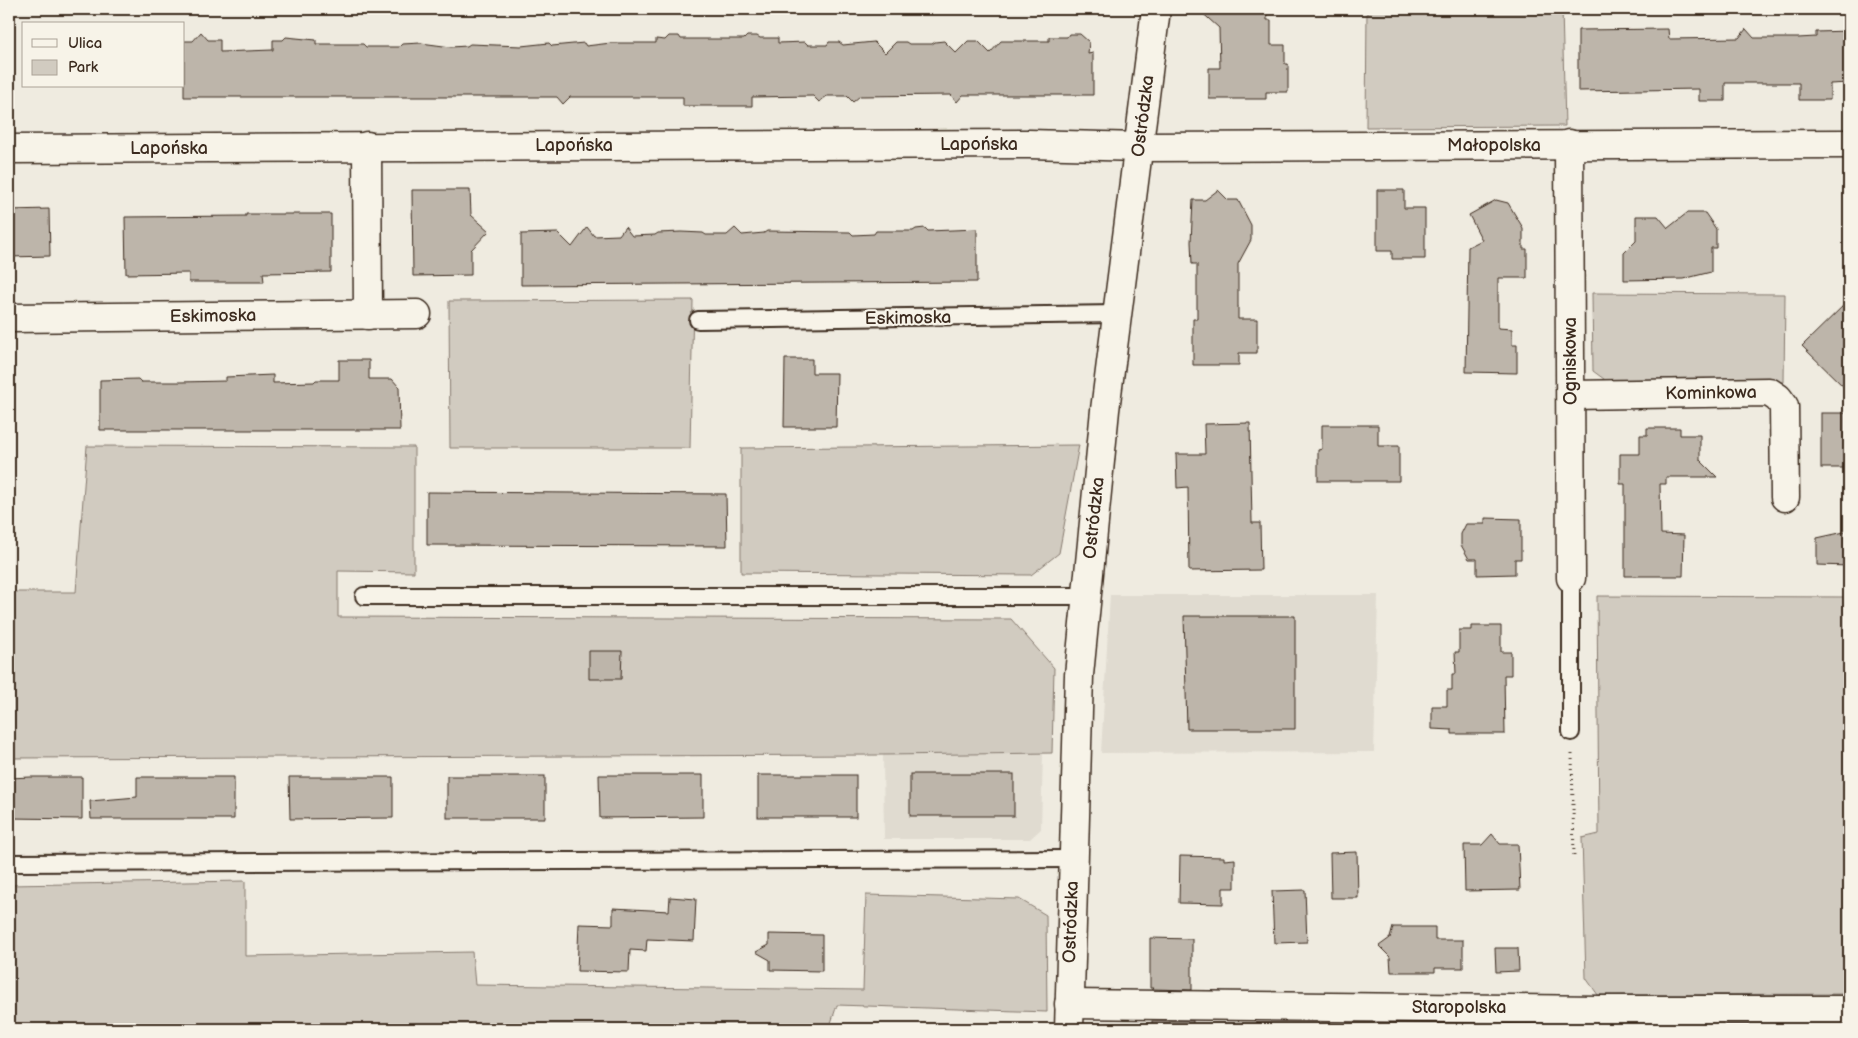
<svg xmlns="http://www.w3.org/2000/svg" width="1858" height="1038" font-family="'Balsamiq Sans',sans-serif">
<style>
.built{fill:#e0dbd0}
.green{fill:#d1cbc0;stroke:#867a6f}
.building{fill:#bdb5aa;stroke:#3b2a1e}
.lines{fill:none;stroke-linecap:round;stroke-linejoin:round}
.lane-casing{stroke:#3b2a1e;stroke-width:20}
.street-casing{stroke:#3b2a1e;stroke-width:31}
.secondary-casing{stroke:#3b2a1e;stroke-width:31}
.path{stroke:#3b2a1e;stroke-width:3;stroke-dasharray:1 4;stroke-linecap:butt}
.lane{stroke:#f7f3e8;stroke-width:16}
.street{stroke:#f7f3e8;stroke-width:28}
.secondary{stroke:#f7f3e8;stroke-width:28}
.labels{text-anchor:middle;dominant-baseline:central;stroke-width:4;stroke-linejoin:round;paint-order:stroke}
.street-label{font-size:18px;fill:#3b2a1e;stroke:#f7f3e8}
</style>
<rect width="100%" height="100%" fill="#efebe0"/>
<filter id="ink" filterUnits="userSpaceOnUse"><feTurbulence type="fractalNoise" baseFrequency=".02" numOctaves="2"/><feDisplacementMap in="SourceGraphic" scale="10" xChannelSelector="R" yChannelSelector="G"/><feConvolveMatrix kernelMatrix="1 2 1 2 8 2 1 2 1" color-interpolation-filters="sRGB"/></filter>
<g filter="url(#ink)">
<!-- built -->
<g class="built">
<path d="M 1110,595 L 1378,595 L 1374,752 L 1101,753 Z"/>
<path d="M 1043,753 L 1041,829 L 1030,839 L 884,839 L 883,755 Z"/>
</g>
<!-- green -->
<g class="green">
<path d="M 1367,9 L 1562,9 L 1565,126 L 1366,127 Z"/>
<path d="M 1592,293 L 1785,294 L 1784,382 L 1608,382 L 1593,371 Z"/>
<path d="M 693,300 L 690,448 L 450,448 L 449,301 Z"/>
<path d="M 1079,445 L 1059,553 L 1031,575 L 741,573 L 741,448 Z"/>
<path d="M 87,446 L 414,447 L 414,572 L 338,571 L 338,617 L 1011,619 L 1054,668 L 1052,753 L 883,755 L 9,758 L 9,592 L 76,592 Z"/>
<path d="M 1597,596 L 1849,597 L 1849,994 L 1598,995 L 1586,978 L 1582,838 L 1599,834 Z"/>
<path d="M 245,881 L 245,956 L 472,952 L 475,985 L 863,990 L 866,895 L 1019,899 L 1046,915 L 1047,1012 L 837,1005 L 829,1029 L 9,1029 L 9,885 Z"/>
</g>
<!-- building -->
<g class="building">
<path d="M 1198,9 L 1267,9 L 1267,20 L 1271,20 L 1271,45 L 1285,45 L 1285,64 L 1288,64 L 1288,92 L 1266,92 L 1266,99 L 1209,99 L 1209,68 L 1220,68 L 1219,28 Z"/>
<path d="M 1668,29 L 1669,39 L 1739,38 L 1746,29 L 1754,38 L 1798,38 L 1816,37 L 1816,32 L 1849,31 L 1849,83 L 1830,84 L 1830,100 L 1799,100 L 1799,83 L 1725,83 L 1725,101 L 1699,101 L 1699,89 L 1578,91 L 1578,30 Z"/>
<path d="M 201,32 L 208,40 L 220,40 L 220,52 L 273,50 L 273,40 L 283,40 L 286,37 L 316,40 L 316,44 L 363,44 L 366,47 L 399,47 L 402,44 L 421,43 L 451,47 L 467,46 L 470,44 L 521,46 L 549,43 L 552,46 L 584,43 L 586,46 L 611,43 L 656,43 L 656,39 L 665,40 L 669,36 L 679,36 L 681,39 L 744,39 L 747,36 L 757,36 L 760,38 L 778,38 L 778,43 L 805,42 L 808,45 L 827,45 L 829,42 L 839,42 L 843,45 L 874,42 L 885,53 L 896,42 L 906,42 L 909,44 L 932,44 L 935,42 L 944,41 L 956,53 L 968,41 L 978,41 L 990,53 L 1001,41 L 1049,41 L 1049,37 L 1067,37 L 1069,34 L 1080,34 L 1089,42 L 1088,54 L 1093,53 L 1093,95 L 963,95 L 957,102 L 951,95 L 860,96 L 853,102 L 847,96 L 827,96 L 819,102 L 813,96 L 752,97 L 752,106 L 683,106 L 683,97 L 570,97 L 563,104 L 557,97 L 184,97 L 184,41 L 193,41 Z"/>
<path d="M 412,190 L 470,190 L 471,215 L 489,231 L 471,250 L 471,275 L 413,276 Z"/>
<path d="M 1218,190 L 1228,200 L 1238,200 L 1251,225 L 1251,240 L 1238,264 L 1238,319 L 1257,319 L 1257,353 L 1239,353 L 1239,365 L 1193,365 L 1193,319 L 1197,319 L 1197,264 L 1192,264 L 1191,242 L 1193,200 L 1205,200 Z"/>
<path d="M 1377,190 L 1404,190 L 1404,208 L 1425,208 L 1425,259 L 1392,259 L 1392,251 L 1377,251 Z"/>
<path d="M 1496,200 L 1508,203 L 1523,228 L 1523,249 L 1527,249 L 1527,278 L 1498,278 L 1498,328 L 1512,329 L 1512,345 L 1517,345 L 1517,373 L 1466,372 L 1468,247 L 1482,240 L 1469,215 Z"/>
<path d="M 49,209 L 50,256 L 9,257 L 9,210 Z"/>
<path d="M 1687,213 L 1705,213 L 1716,229 L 1716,248 L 1711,248 L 1711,272 L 1683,279 L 1624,280 L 1624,253 L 1636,241 L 1636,216 L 1658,216 L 1668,228 Z"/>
<path d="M 246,214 L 331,214 L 331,272 L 263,273 L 264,282 L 189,282 L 189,273 L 126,274 L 125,217 L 246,216 Z"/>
<path d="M 587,227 L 594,236 L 619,235 L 625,227 L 632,236 L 655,235 L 658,233 L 681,232 L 703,233 L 706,235 L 727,235 L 735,228 L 742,235 L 764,233 L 767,231 L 850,232 L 853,235 L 874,234 L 876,231 L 913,231 L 916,229 L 925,228 L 928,231 L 977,229 L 977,282 L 521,285 L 521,234 L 558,233 L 572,247 Z"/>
<path d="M 1849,300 L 1849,392 L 1802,346 Z"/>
<path d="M 785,359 L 812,359 L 812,373 L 837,373 L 836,427 L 784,427 Z"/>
<path d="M 339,360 L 369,360 L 369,379 L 392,379 L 399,387 L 400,430 L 100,430 L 100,380 L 138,379 L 141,382 L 180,382 L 226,381 L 226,377 L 273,375 L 273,383 L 314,382 L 316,380 L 339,380 Z"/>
<rect x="1821" y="413" width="28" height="55"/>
<path d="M 1250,423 L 1252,523 L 1260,523 L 1261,570 L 1189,571 L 1188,487 L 1177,488 L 1176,454 L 1205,454 L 1204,424 Z"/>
<path d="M 1322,425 L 1378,425 L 1378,446 L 1399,446 L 1399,481 L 1318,481 L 1318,450 L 1322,449 Z"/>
<path d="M 1647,428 L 1680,428 L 1680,435 L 1700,435 L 1700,460 L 1717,477 L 1666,477 L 1666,484 L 1660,484 L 1661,534 L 1684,535 L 1683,576 L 1625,576 L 1625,484 L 1620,484 L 1620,454 L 1640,454 L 1640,435 L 1647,435 Z"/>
<path d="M 427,492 L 726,494 L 727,546 L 427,545 Z"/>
<path d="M 1485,518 L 1521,519 L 1521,559 L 1515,559 L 1515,574 L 1477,575 L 1477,559 L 1469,559 L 1461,545 L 1461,534 L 1466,524 L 1485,524 Z"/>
<path d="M 1849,531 L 1849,566 L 1817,565 L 1817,538 Z"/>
<path d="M 1184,616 L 1295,616 L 1295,729 L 1187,729 Z"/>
<path d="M 1472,626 L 1501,626 L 1501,652 L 1511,652 L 1511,675 L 1504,675 L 1505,734 L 1452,734 L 1452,730 L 1432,729 L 1432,706 L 1447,706 L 1447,690 L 1452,690 L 1452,674 L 1456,674 L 1455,652 L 1459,652 L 1459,630 L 1472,630 Z"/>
<path d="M 589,651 L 622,651 L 621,679 L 589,679 Z"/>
<rect x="910" y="774" width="104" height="42"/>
<path d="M 599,775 L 703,775 L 703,817 L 600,818 Z"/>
<rect x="758" y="775" width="98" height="42"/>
<rect x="447" y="776" width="98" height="42"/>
<path d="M 31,777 L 82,777 L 82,819 L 9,818 L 9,778 Z"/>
<path d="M 137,777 L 234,777 L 234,819 L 91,819 L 90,801 L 137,797 Z"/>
<path d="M 289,777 L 393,777 L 393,818 L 290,819 Z"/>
<path d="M 1492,834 L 1500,844 L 1518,844 L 1520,890 L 1465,891 L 1464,845 L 1482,845 Z"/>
<path d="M 1357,852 L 1358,898 L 1331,898 L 1330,853 Z"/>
<path d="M 1180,856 L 1224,857 L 1224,860 L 1235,859 L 1235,888 L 1223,888 L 1223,904 L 1179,903 Z"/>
<path d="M 1305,890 L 1307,942 L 1274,943 L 1272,891 Z"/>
<path d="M 670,897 L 696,899 L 694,941 L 647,939 L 646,951 L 630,950 L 629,972 L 577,971 L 579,924 L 613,925 L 613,908 L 669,911 Z"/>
<path d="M 1393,927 L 1435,927 L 1435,940 L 1463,940 L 1463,968 L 1435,968 L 1435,972 L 1391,972 L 1390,957 L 1379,946 L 1390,938 Z"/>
<path d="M 769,934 L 822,935 L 822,971 L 770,970 L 770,960 L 756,952 L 769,945 Z"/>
<path d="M 1150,938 L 1192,939 L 1192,990 L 1152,989 L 1153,988 L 1150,988 Z"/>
<path d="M 1495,948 L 1518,948 L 1519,971 L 1496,972 Z"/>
<rect x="1152" y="1021" width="41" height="8"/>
</g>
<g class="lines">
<!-- lane casing -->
<g class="lane-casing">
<g id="lane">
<path d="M 698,320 L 1118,314"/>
<path d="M 1571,578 L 1571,732"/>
<path d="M 364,596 L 1087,596"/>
<path d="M 9,863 L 1073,859"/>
</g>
</g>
<!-- street casing -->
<g class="street-casing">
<g id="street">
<path d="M 1569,144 L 1571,578"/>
<path d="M 367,146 L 368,315"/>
<path d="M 9,149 L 1029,144 L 1139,147 L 1849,144"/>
<path d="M 9,318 L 417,314"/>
<path d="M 1571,395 L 1769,392 L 1778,398 L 1784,406 L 1785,497"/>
<path d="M 1069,1004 L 1599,1010 L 1849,1010"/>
</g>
</g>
<!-- secondary casing -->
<g class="secondary-casing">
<path id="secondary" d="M 1069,1029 L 1079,675 L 1105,410 L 1156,9"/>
</g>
<!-- path -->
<path class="path" d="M 1572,754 L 1574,858"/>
<!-- lane -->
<use href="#lane" class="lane"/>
<!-- street -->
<use href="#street" class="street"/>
<!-- secondary -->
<use href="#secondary" class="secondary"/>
</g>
</g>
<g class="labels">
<!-- street labels -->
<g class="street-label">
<text transform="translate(1143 116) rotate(-83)">Ostródzka</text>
<text x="979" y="144">Lapońska</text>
<text x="574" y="145">Lapońska</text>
<text x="1494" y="145">Małopolska</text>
<text x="169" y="148">Lapońska</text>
<text transform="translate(213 316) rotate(-1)">Eskimoska</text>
<text transform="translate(908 318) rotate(-1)">Eskimoska</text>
<text transform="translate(1570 361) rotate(-90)">Ogniskowa</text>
<text transform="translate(1711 393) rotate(-1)">Kominkowa</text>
<text transform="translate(1094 518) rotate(-84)">Ostródzka</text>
<text transform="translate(1071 922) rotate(-88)">Ostródzka</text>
<text x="1459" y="1007">Staropolska</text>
</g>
</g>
<!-- margin -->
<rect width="1858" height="1038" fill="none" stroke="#f7f3e8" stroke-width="30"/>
<rect x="15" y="15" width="1828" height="1008" fill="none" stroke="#3b2a1e" stroke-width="2" filter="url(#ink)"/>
<!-- legend -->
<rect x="22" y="22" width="162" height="65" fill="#f7f3e8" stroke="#aca397"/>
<rect x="32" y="39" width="25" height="8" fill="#f7f3e8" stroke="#aca397"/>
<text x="68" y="48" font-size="15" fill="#3b2a1e">Ulica</text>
<rect x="32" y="60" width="25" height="15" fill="#d1cbc0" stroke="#aca397"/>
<text x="68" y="72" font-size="15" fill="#3b2a1e">Park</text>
</svg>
